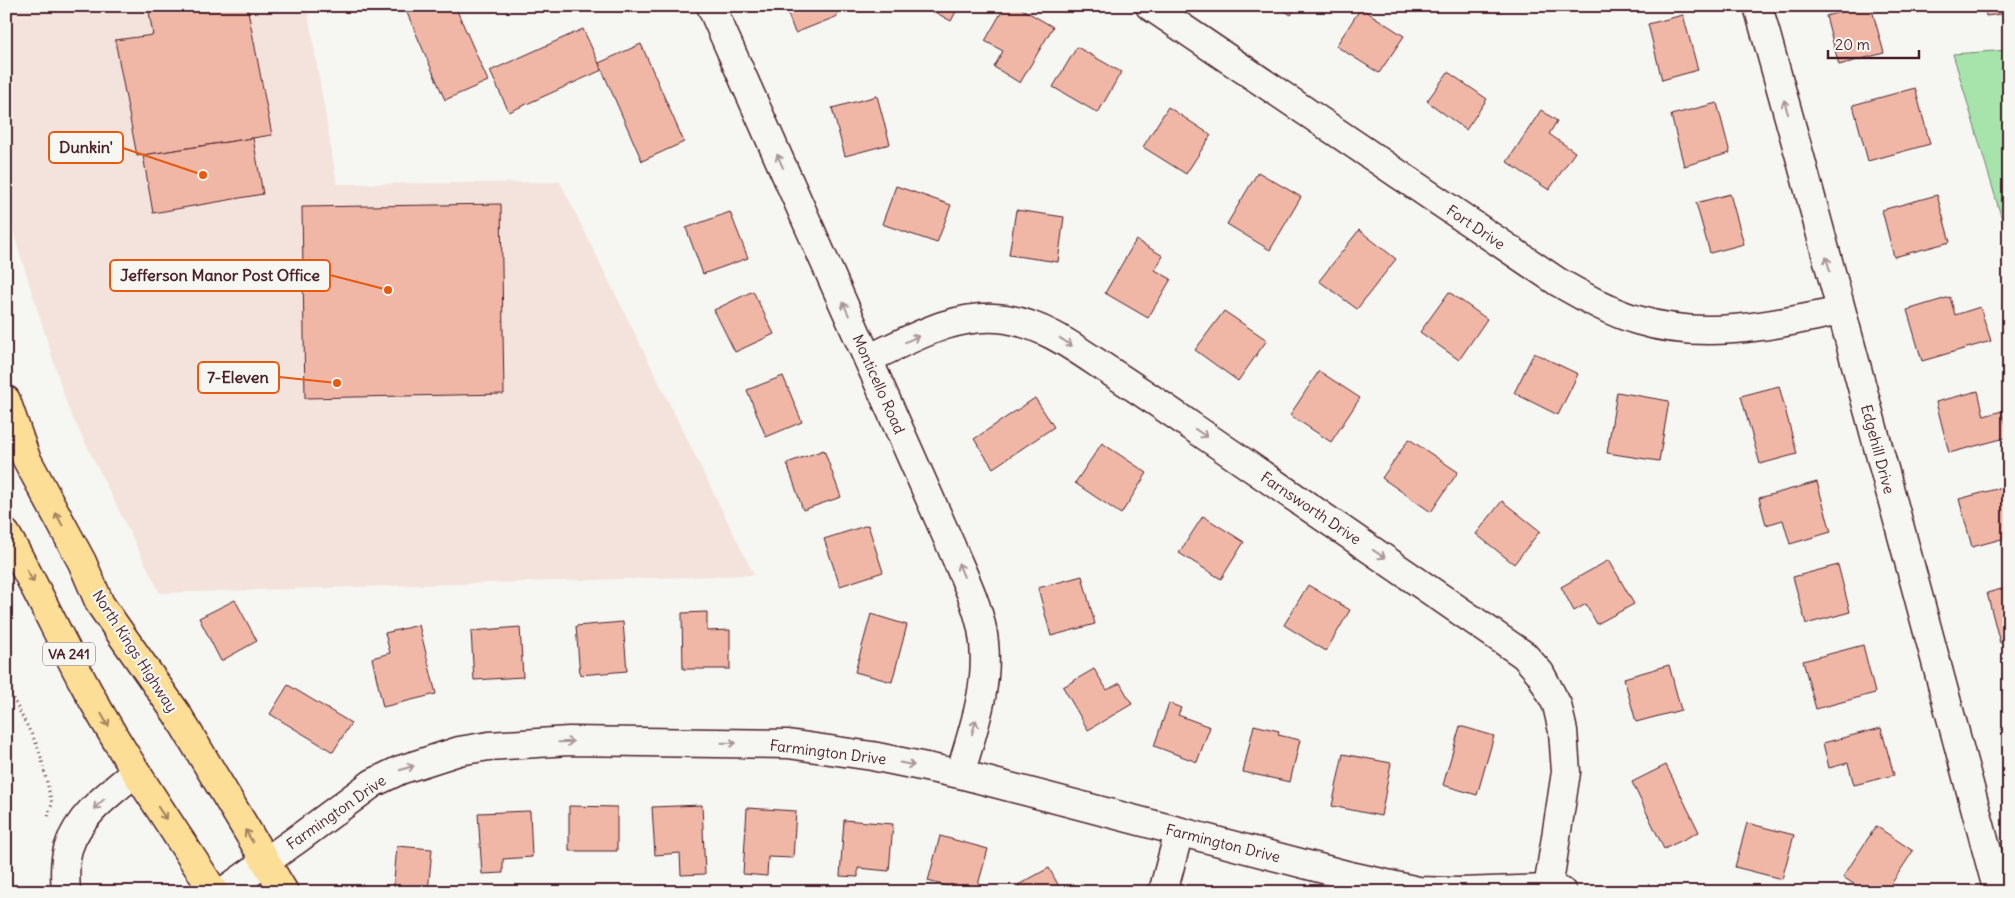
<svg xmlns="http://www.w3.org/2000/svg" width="2015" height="898" font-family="Delius,sans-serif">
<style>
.built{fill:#f4e3dc}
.green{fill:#a6e4ac;stroke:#78826c}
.building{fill:#f0b7a7;stroke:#4a1f2b}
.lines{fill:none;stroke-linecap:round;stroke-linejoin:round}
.minor-casing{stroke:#4a1f2b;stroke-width:31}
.major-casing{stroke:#4a1f2b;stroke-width:31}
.path{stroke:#4a1f2b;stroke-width:3;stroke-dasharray:1 4;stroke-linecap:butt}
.minor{stroke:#f6f6f2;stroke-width:28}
.major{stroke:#fcde96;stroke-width:28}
.oneway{stroke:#a99598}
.oneway2{stroke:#a37e60}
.labels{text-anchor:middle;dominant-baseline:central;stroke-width:4.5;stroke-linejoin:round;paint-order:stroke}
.shield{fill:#f6f6f2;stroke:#7e6067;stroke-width:1}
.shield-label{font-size:14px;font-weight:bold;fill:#4a1f2b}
.street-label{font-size:15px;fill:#4a1f2b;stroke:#f6f6f2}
.leader{fill:none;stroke:#e8590c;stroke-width:2}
.callout-dot{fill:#e8590c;stroke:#f6f6f2;stroke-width:2}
.callout{fill:#f6f6f2;stroke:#e8590c;stroke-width:2}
.callout-label{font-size:16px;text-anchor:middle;font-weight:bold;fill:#4a1f2b}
</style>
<rect width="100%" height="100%" fill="#f6f6f2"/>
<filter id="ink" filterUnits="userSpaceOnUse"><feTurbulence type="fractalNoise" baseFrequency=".02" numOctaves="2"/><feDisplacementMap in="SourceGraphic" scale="10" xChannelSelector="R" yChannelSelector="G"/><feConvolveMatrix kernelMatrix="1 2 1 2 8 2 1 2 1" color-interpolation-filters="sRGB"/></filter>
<g filter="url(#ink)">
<!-- built -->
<path class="built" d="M 6,6 L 307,6 L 337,184 L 560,182 L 754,575 L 160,593 L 68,408 L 8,215 Z"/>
<!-- green -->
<path class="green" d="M 2009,50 L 2009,243 L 1953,54 Z"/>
<!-- building -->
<g class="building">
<path d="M 148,6 L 247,6 L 272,135 L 137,156 L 115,40 L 153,35 Z"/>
<path d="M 404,6 L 455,6 L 488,81 L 445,100 Z"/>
<path d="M 785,6 L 834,6 L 838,16 L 795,33 Z"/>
<path d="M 924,6 L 959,6 L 951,21 Z"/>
<path d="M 1005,6 L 1017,6 L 1053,27 L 1020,83 L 994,67 L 1003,51 L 985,41 Z"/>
<path d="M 1277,6 L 1297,6 L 1291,15 Z"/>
<path d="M 1862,6 L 1871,6 L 1884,53 L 1839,65 L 1826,16 Z"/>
<path d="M 1984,6 L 2009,6 L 2009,13 L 1986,16 Z"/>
<path d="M 1361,8 L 1404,36 L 1379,73 L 1336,46 Z"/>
<path d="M 1683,15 L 1698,70 L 1662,80 L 1648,24 Z"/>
<path d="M 583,29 L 602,70 L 509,112 L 490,71 Z"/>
<path d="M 641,44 L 684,142 L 642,161 L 599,63 Z"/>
<path d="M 1077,47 L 1121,72 L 1098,113 L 1053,87 Z"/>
<path d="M 1448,72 L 1487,99 L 1466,130 L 1427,101 Z"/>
<path d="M 1915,88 L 1930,144 L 1868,161 L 1853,105 Z"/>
<path d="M 877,96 L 890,144 L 845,156 L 832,108 Z"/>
<path d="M 1717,103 L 1730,153 L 1684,166 L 1671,115 Z"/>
<path d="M 1168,107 L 1211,135 L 1186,174 L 1143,147 Z"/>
<path d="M 1541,110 L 1557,121 L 1549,134 L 1575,152 L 1549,190 L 1507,162 Z"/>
<path d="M 253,138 L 263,194 L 153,213 L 143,155 Z"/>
<path d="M 1258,172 L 1301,197 L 1270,250 L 1227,224 Z"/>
<path d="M 896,186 L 951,205 L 937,243 L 882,224 Z"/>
<path d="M 1730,194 L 1744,244 L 1710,253 L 1696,203 Z"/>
<path d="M 1937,195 L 1950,242 L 1894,257 L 1882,210 Z"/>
<path d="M 501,204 L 504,394 L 305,398 L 302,207 Z"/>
<path d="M 1016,210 L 1064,217 L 1058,262 L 1009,255 Z"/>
<path d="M 730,212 L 748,258 L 703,274 L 686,228 Z"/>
<path d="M 1359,230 L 1396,259 L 1357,309 L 1319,281 Z"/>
<path d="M 1136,240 L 1163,256 L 1155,270 L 1171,279 L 1148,318 L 1105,293 Z"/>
<path d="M 753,291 L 774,334 L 735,352 L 714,310 Z"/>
<path d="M 1449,292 L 1487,319 L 1459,360 L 1420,332 Z"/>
<path d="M 1950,297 L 1955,315 L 1980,307 L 1991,341 L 1922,361 L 1907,310 Z"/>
<path d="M 1224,311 L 1267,340 L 1238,381 L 1195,350 Z"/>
<path d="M 1534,353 L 1578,374 L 1558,415 L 1514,393 Z"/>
<path d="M 1319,371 L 1360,398 L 1331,442 L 1290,415 Z"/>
<path d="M 783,376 L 802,422 L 766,437 L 747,390 Z"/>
<path d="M 1779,386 L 1797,454 L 1760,464 L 1741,396 Z"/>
<path d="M 1978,391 L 1984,416 L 2002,411 L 2009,437 L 1949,453 L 1936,402 Z"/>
<path d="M 1617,392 L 1669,401 L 1659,461 L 1607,453 Z"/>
<path d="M 1035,398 L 1054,427 L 993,468 L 974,439 Z"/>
<path d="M 1409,439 L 1458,472 L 1431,512 L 1382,478 Z"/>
<path d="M 1102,443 L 1147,473 L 1121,514 L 1075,483 Z"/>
<path d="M 824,450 L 841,497 L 803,510 L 787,463 Z"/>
<path d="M 1817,482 L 1831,532 L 1790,544 L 1783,520 L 1766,525 L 1759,498 Z"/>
<path d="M 2004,487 L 2009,504 L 2009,537 L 1972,547 L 1959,499 Z"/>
<path d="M 1502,501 L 1540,531 L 1514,564 L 1476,534 Z"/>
<path d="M 1203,516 L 1244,542 L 1221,579 L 1179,553 Z"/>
<path d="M 868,525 L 883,572 L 840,586 L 824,539 Z"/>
<path d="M 1609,560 L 1634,604 L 1597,624 L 1586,604 L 1574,611 L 1561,587 Z"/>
<path d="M 1838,565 L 1850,612 L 1806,624 L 1793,577 Z"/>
<path d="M 1082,576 L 1095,624 L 1051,636 L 1038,588 Z"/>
<path d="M 1308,585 L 1350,610 L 1326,651 L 1284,625 Z"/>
<path d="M 2009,587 L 2009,641 L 2000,643 L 1987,593 Z"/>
<path d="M 235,600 L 257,641 L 221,661 L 199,618 Z"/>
<path d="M 707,612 L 707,631 L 730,630 L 730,669 L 683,669 L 682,613 Z"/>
<path d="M 871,614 L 907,625 L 892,682 L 855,672 Z"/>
<path d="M 623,622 L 627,671 L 580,675 L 576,626 Z"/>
<path d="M 419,625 L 436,694 L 383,707 L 372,658 L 390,653 L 385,633 Z"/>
<path d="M 520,627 L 523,677 L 474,680 L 471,631 Z"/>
<path d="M 1863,645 L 1875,693 L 1816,709 L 1803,661 Z"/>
<path d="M 1669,665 L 1681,710 L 1636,722 L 1624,678 Z"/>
<path d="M 1094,669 L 1107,690 L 1120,683 L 1132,704 L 1088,730 L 1063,687 Z"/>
<path d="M 288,685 L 351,723 L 333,752 L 270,714 Z"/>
<path d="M 1169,703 L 1181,708 L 1178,715 L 1210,727 L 1197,762 L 1154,746 Z"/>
<path d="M 1254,725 L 1279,731 L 1278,735 L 1300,740 L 1290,782 L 1243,772 Z"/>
<path d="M 1460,726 L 1494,736 L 1477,795 L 1443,785 Z"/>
<path d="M 1881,728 L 1894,775 L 1854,785 L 1848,763 L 1829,768 L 1823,743 Z"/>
<path d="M 1343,754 L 1391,763 L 1381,816 L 1332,806 Z"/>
<path d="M 1666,765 L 1699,832 L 1664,849 L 1632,782 Z"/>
<path d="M 702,805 L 705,874 L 681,875 L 680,853 L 655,855 L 652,807 Z"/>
<path d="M 569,806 L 617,807 L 617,851 L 569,851 Z"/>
<path d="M 747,808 L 796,811 L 793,858 L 768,857 L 767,876 L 743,874 Z"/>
<path d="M 530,811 L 532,857 L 503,859 L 503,873 L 482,874 L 478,813 Z"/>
<path d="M 844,820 L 893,824 L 889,871 L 858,868 L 858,877 L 840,876 Z"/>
<path d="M 1747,823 L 1794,835 L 1782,879 L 1735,867 Z"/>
<path d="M 1876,826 L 1913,851 L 1886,892 L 1866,892 L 1843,877 Z"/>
<path d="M 940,836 L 988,849 L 976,892 L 967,892 L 928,881 Z"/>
<path d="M 397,846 L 432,849 L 428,892 L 393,892 Z"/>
<path d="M 1049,868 L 1062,892 L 1021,892 L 1018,885 Z"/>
</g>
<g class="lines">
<!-- minor casing -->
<g class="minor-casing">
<g id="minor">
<path d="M 711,6 L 951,546 C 962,573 976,600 982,629 C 992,679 974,727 960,774"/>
<path d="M 1150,6 L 1558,282 C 1583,296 1609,312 1637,320 C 1705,341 1773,325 1841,311"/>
<path d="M 1758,6 L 1800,157 L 1998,892"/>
<path d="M 868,359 C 911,339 958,311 1006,319 C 1045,325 1076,349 1108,370 C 1137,389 1166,408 1194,428 C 1304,503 1414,579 1524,655 L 1540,673 L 1557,705 L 1563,731 L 1566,772 L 1548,889"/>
<path d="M 66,892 C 65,878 64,863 68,849 C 78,816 110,793 136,772"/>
<path d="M 223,892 L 299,838 L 373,783 L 400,770 L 459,751 L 489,746 L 569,741 L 788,744 L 872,756 L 960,774 L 1350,876 L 1418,891 L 1459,892"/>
<path d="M 1163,892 L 1179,832"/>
<path d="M 1461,892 L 1548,889 L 1562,892"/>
</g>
</g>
<!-- major casing -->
<g class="major-casing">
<g id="major">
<path d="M 6,400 L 26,458 L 82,562 L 100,604 L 177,714 L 284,892"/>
<path d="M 6,534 C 34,582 57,633 83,682 C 122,755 170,823 214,892"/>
</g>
</g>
<!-- path -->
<path class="path" d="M 6,685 L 36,743 L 41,757 L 52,804 L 47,819"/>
<!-- minor -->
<use href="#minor" class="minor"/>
<!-- major -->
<use href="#major" class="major"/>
</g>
<!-- one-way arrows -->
<defs><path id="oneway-shaft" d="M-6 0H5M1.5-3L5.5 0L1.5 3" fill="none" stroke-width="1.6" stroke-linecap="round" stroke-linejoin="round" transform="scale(1.25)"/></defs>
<g class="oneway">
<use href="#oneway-shaft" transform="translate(1786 107) rotate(-106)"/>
<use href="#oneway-shaft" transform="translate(780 161) rotate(-114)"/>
<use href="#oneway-shaft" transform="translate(1828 264) rotate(-105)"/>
<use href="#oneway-shaft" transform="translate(846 309) rotate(-114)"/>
<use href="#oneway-shaft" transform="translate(912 339) rotate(-24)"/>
<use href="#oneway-shaft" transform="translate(1066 342) rotate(33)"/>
<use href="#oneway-shaft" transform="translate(1201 433) rotate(34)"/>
<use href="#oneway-shaft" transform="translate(1379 554) rotate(34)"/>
<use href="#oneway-shaft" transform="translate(961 570) rotate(-112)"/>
<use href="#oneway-shaft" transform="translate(974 727) rotate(-74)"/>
<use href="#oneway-shaft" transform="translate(566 742) rotate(-2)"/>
<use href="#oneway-shaft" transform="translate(729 743) rotate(1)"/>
<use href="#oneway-shaft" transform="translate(907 764) rotate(11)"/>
<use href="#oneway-shaft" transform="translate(407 768) rotate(-18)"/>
<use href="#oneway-shaft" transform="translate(99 804) rotate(137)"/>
</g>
<g class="oneway2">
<use href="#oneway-shaft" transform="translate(59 519) rotate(-118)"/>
<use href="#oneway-shaft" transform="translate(30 576) rotate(61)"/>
<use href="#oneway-shaft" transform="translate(105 720) rotate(60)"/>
<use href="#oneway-shaft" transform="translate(162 813) rotate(56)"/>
<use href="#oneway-shaft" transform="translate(249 836) rotate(-121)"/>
</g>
</g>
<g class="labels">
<!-- shield labels -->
<rect class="shield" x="43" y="642.5" width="52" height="23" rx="4"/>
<g class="shield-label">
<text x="69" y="654">VA 241</text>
</g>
<!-- street labels -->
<g class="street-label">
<text transform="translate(1476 227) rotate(34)">Fort Drive</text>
<text transform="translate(879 384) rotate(66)">Monticello Road</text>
<text transform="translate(1878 449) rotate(75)">Edgehill Drive</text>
<text transform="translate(1311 508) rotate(34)">Farnsworth Drive</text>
<text transform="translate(135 651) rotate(57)">North Kings Highway</text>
<text transform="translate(828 752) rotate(7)">Farmington Drive</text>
<text transform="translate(336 812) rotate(-35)">Farmington Drive</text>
<text transform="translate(1223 843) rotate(14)">Farmington Drive</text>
</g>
</g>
<!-- callouts -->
<path class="leader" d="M203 175L123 148M388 290L330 275M337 383L279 377"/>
<g class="callout-dot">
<circle cx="203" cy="175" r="5"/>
<circle cx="388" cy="290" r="5"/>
<circle cx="337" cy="383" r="5"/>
</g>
<g class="callout">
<rect x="49" y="132" width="74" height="31" rx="5"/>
<rect x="110" y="260" width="220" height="31" rx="5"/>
<rect x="198" y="362" width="81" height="31" rx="5"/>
</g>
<g class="callout-label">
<text x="86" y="153">Dunkin'</text>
<text x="220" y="281">Jefferson Manor Post Office</text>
<text x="238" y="383">7-Eleven</text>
</g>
<!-- margin -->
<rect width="2015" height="898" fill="none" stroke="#f6f6f2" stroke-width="25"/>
<rect x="12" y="12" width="1990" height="873" fill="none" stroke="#4a1f2b" stroke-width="2" filter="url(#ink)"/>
<!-- scale -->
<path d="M1828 50v8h91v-8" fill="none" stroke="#4a1f2b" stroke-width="2.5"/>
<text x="1835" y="50" font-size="15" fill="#4a1f2b" stroke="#f6f6f2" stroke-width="4" paint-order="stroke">20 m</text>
</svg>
